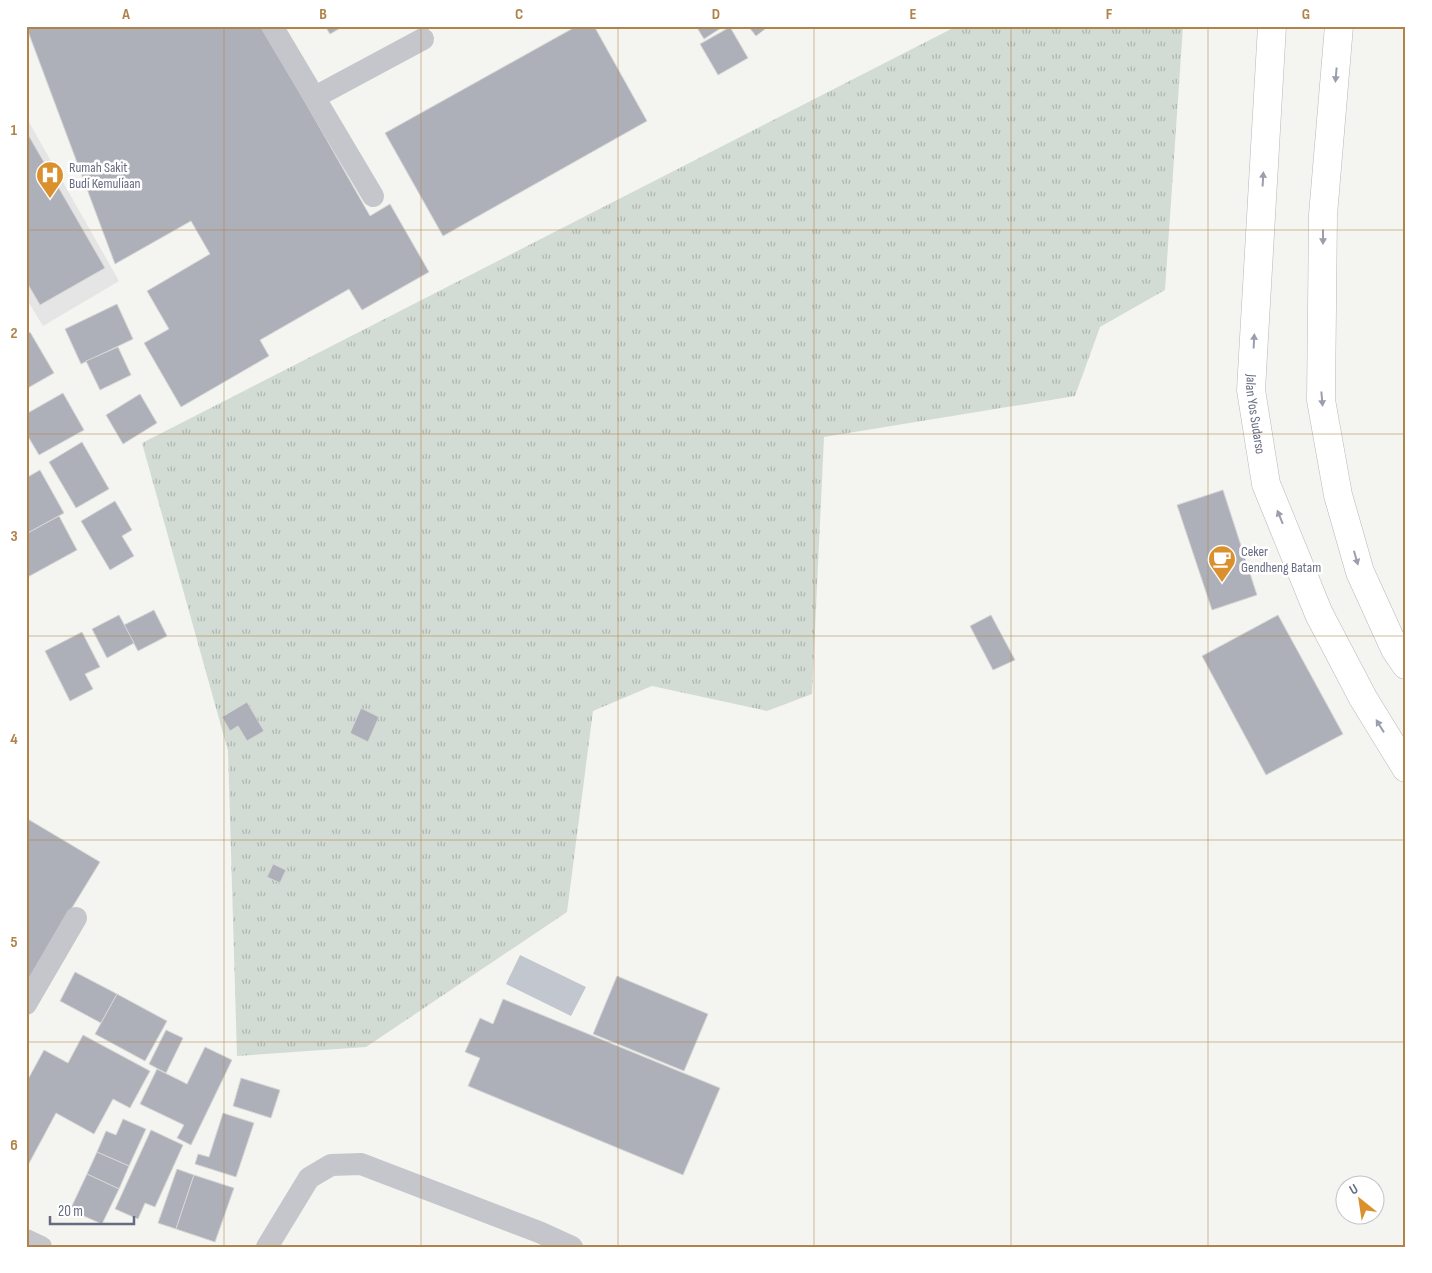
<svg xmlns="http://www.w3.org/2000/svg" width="1432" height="1273" font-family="'Sofia Sans Condensed',sans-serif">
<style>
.built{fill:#e5e5e5}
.grass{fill:url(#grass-tufts)}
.water{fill:#c2c6ce}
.building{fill:#aeb0b9;stroke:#d5d6d4}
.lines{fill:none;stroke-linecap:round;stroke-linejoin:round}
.primary-casing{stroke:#b6b7bc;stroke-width:29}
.street{stroke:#c5c6cb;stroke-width:22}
.primary{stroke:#fff;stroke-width:28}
.oneway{fill:#9b9fad}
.grid{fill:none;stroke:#b1834a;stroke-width:1;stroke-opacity:0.55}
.labels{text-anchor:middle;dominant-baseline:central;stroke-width:5;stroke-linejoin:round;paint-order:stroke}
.poi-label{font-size:14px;fill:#656b81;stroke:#fff;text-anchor:start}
.street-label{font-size:14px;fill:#656b81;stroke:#fff}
.neatline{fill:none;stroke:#b1834a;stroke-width:2}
.grid-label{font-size:16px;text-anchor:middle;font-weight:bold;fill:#b1834a}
</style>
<defs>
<pattern id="grass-tufts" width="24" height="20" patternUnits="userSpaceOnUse" patternTransform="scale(1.25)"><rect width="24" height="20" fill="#d3dcd4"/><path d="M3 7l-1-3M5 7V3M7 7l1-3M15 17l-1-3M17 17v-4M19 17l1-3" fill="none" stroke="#afb6b1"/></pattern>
</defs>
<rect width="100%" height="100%" fill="#f4f5f1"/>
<!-- built -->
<path class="built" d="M 26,117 L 119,281 L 43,326 L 26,298 Z"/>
<!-- grass -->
<path class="grass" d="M 957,26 L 1183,26 L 1165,290 L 1100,327 L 1075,396 L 824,437 L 812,694 L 767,711 L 652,686 L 593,711 L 567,912 L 366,1047 L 237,1056 L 228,751 L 142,443 Z"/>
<!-- water -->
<path class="water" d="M 520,955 L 586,987 L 571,1016 L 506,984 Z"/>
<!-- building -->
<g class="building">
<path d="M 26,26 L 262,26 L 370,216 L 390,204 L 429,272 L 362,310 L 349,289 L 260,340 L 269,356 L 181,407 L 144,343 L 169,329 L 147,291 L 210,254 L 191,221 L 115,264 Z"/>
<path d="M 325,26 L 344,26 L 330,34 Z"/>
<path d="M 577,26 L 594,26 L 647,121 L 443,236 L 385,133 Z"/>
<path d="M 696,26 L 724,26 L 704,39 Z"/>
<path d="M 748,26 L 769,26 L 756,36 Z"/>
<path d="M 730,27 L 748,58 L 718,75 L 700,44 Z"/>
<path d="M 26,131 L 105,268 L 40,305 L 26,281 Z"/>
<path d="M 117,304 L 133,339 L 81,364 L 65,329 Z"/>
<path d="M 30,332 L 54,373 L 26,389 L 26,335 Z"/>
<path d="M 118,347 L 131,375 L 100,390 L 86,361 Z"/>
<path d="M 63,393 L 84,430 L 39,455 L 26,433 L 26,414 Z"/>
<path d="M 140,394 L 157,423 L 123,444 L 106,415 Z"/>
<path d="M 82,442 L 109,489 L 76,508 L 49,462 Z"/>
<path d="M 40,470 L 64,513 L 26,534 L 26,478 Z"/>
<path d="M 1223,490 L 1257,595 L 1212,610 L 1177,505 Z"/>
<path d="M 115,501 L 132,530 L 122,536 L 134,556 L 110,570 L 81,521 Z"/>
<path d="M 59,516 L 77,550 L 26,578 L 26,534 Z"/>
<path d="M 154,610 L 167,636 L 138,651 L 124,625 Z"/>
<path d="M 119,615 L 134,643 L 107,658 L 92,629 Z"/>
<path d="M 991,615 L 1015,660 L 993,670 L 970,626 Z"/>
<path d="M 1278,615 L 1343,734 L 1266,775 L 1202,656 Z"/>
<path d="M 82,632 L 100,667 L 85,674 L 93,689 L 70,701 L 45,651 Z"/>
<path d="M 247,702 L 264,731 L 247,741 L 238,726 L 230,731 L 222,717 Z"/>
<path d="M 361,708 L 379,717 L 368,742 L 350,733 Z"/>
<path d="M 26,818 L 100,862 L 26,983 Z"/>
<path d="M 273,864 L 286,870 L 280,883 L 267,877 Z"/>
<path d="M 75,972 L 117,994 L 101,1023 L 60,1001 Z"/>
<path d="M 617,976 L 708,1014 L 684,1071 L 593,1034 Z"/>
<path d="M 117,994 L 167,1021 L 145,1061 L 95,1034 Z"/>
<path d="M 503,999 L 720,1088 L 683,1175 L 468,1086 L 480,1058 L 465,1052 L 480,1018 L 493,1024 Z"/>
<path d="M 166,1030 L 183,1038 L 166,1073 L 149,1064 Z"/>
<path d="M 83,1035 L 150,1071 L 130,1108 L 113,1099 L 94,1134 L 56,1113 L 27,1167 L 26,1083 L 44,1050 L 68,1063 Z"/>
<path d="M 205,1047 L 232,1060 L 191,1145 L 177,1138 L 184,1125 L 140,1104 L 157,1069 L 187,1084 Z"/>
<path d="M 241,1078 L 280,1090 L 271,1118 L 233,1106 Z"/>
<path d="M 223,1113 L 254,1123 L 236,1177 L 195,1164 L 198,1154 L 209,1157 Z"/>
<path d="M 123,1119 L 146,1129 L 129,1166 L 97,1152 L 106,1131 L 116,1135 Z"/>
<path d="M 151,1130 L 183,1145 L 155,1207 L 145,1203 L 138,1219 L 115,1209 Z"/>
<path d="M 97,1152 L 129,1166 L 119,1189 L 87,1174 Z"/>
<path d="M 177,1169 L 194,1175 L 176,1229 L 158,1223 Z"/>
<path d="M 87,1174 L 119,1189 L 102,1224 L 70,1210 Z"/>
<path d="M 194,1175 L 234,1188 L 215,1242 L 176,1229 Z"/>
</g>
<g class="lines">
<!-- primary casing -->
<g class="primary-casing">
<g id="primary">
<path id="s1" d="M 1272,26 L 1251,390 L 1266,484 L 1319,614 L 1363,698 L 1406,768"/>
<path d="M 1339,26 L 1323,215 L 1321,400 L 1338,495 L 1360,572 L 1395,649 L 1406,665"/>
</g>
</g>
<!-- street -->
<g class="street">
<path d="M 272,26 L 373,196"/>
<path d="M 315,97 L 423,39"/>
<path d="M 26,1004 L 76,918"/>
<path d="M 26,1240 L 41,1247"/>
<path d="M 267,1247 L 309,1178 L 331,1165 L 361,1164 L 539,1232 L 572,1247"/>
</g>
<!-- primary -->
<use href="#primary" class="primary"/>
</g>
<!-- one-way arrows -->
<defs><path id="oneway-solid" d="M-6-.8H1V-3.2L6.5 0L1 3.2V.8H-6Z" transform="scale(1.25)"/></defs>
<g class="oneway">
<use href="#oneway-solid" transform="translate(1336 75) rotate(95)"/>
<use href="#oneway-solid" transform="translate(1263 179) rotate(-87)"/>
<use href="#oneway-solid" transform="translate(1323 237) rotate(90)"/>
<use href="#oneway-solid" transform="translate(1254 341) rotate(-87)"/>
<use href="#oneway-solid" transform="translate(1322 399) rotate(85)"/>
<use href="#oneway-solid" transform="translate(1280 517) rotate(-112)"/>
<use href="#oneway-solid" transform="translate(1356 558) rotate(74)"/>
<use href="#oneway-solid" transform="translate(1380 726) rotate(-122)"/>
</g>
<!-- grid -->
<path class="grid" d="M 224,26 L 224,1247M 421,26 L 421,1247M 618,26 L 618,1247M 814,26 L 814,1247M 1011,26 L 1011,1247M 1208,26 L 1208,1247M 26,230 L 1406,230M 26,434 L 1406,434M 26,636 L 1406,636M 26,840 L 1406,840M 26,1042 L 1406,1042"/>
<!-- icons -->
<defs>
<g id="hospital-pin" transform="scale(1.4375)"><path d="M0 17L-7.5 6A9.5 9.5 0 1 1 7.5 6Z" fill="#da902d" stroke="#fff"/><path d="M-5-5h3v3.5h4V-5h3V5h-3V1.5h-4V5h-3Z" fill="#fff"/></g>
<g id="cafe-pin" transform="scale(1.4375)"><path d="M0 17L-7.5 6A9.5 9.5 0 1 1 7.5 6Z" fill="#da902d" stroke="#fff"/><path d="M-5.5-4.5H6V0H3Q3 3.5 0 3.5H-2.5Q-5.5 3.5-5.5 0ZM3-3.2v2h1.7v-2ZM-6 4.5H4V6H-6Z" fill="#fff"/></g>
</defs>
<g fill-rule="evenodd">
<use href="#hospital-pin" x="50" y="175"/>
<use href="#cafe-pin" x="1222" y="559"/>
</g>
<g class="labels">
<!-- poi labels -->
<g class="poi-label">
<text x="69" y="167">Rumah Sakit<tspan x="69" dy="16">Budi Kemuliaan</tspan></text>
<text x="1241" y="551">Ceker<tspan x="1241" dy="16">Gendheng Batam</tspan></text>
</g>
<!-- street labels -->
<g class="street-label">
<text stroke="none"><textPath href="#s1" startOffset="389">Jalan Yos Sudarso</textPath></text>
</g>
</g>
<!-- border -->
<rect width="1432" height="1273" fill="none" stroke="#ffffff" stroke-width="55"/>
<!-- north arrow -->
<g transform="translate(1360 1200) rotate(330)"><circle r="24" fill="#ffffff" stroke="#c1c4cd"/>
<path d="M0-4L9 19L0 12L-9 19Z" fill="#da902d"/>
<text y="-8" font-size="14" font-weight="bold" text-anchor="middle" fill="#656b81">U</text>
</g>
<!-- scale -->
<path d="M50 1216v8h84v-8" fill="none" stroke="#656b81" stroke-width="2.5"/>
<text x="58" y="1216" font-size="15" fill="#656b81" stroke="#ffffff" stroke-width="4" paint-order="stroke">20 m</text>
<rect x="28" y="28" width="1376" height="1218" class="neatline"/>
<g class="grid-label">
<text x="126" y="19">A</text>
<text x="323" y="19">B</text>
<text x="519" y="19">C</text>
<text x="716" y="19">D</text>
<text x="913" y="19">E</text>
<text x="1109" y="19">F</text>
<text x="1306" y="19">G</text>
<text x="14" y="135">1</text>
<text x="14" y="338">2</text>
<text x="14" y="541">3</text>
<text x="14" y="744">4</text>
<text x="14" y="947">5</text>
<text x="14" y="1150">6</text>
</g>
</svg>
